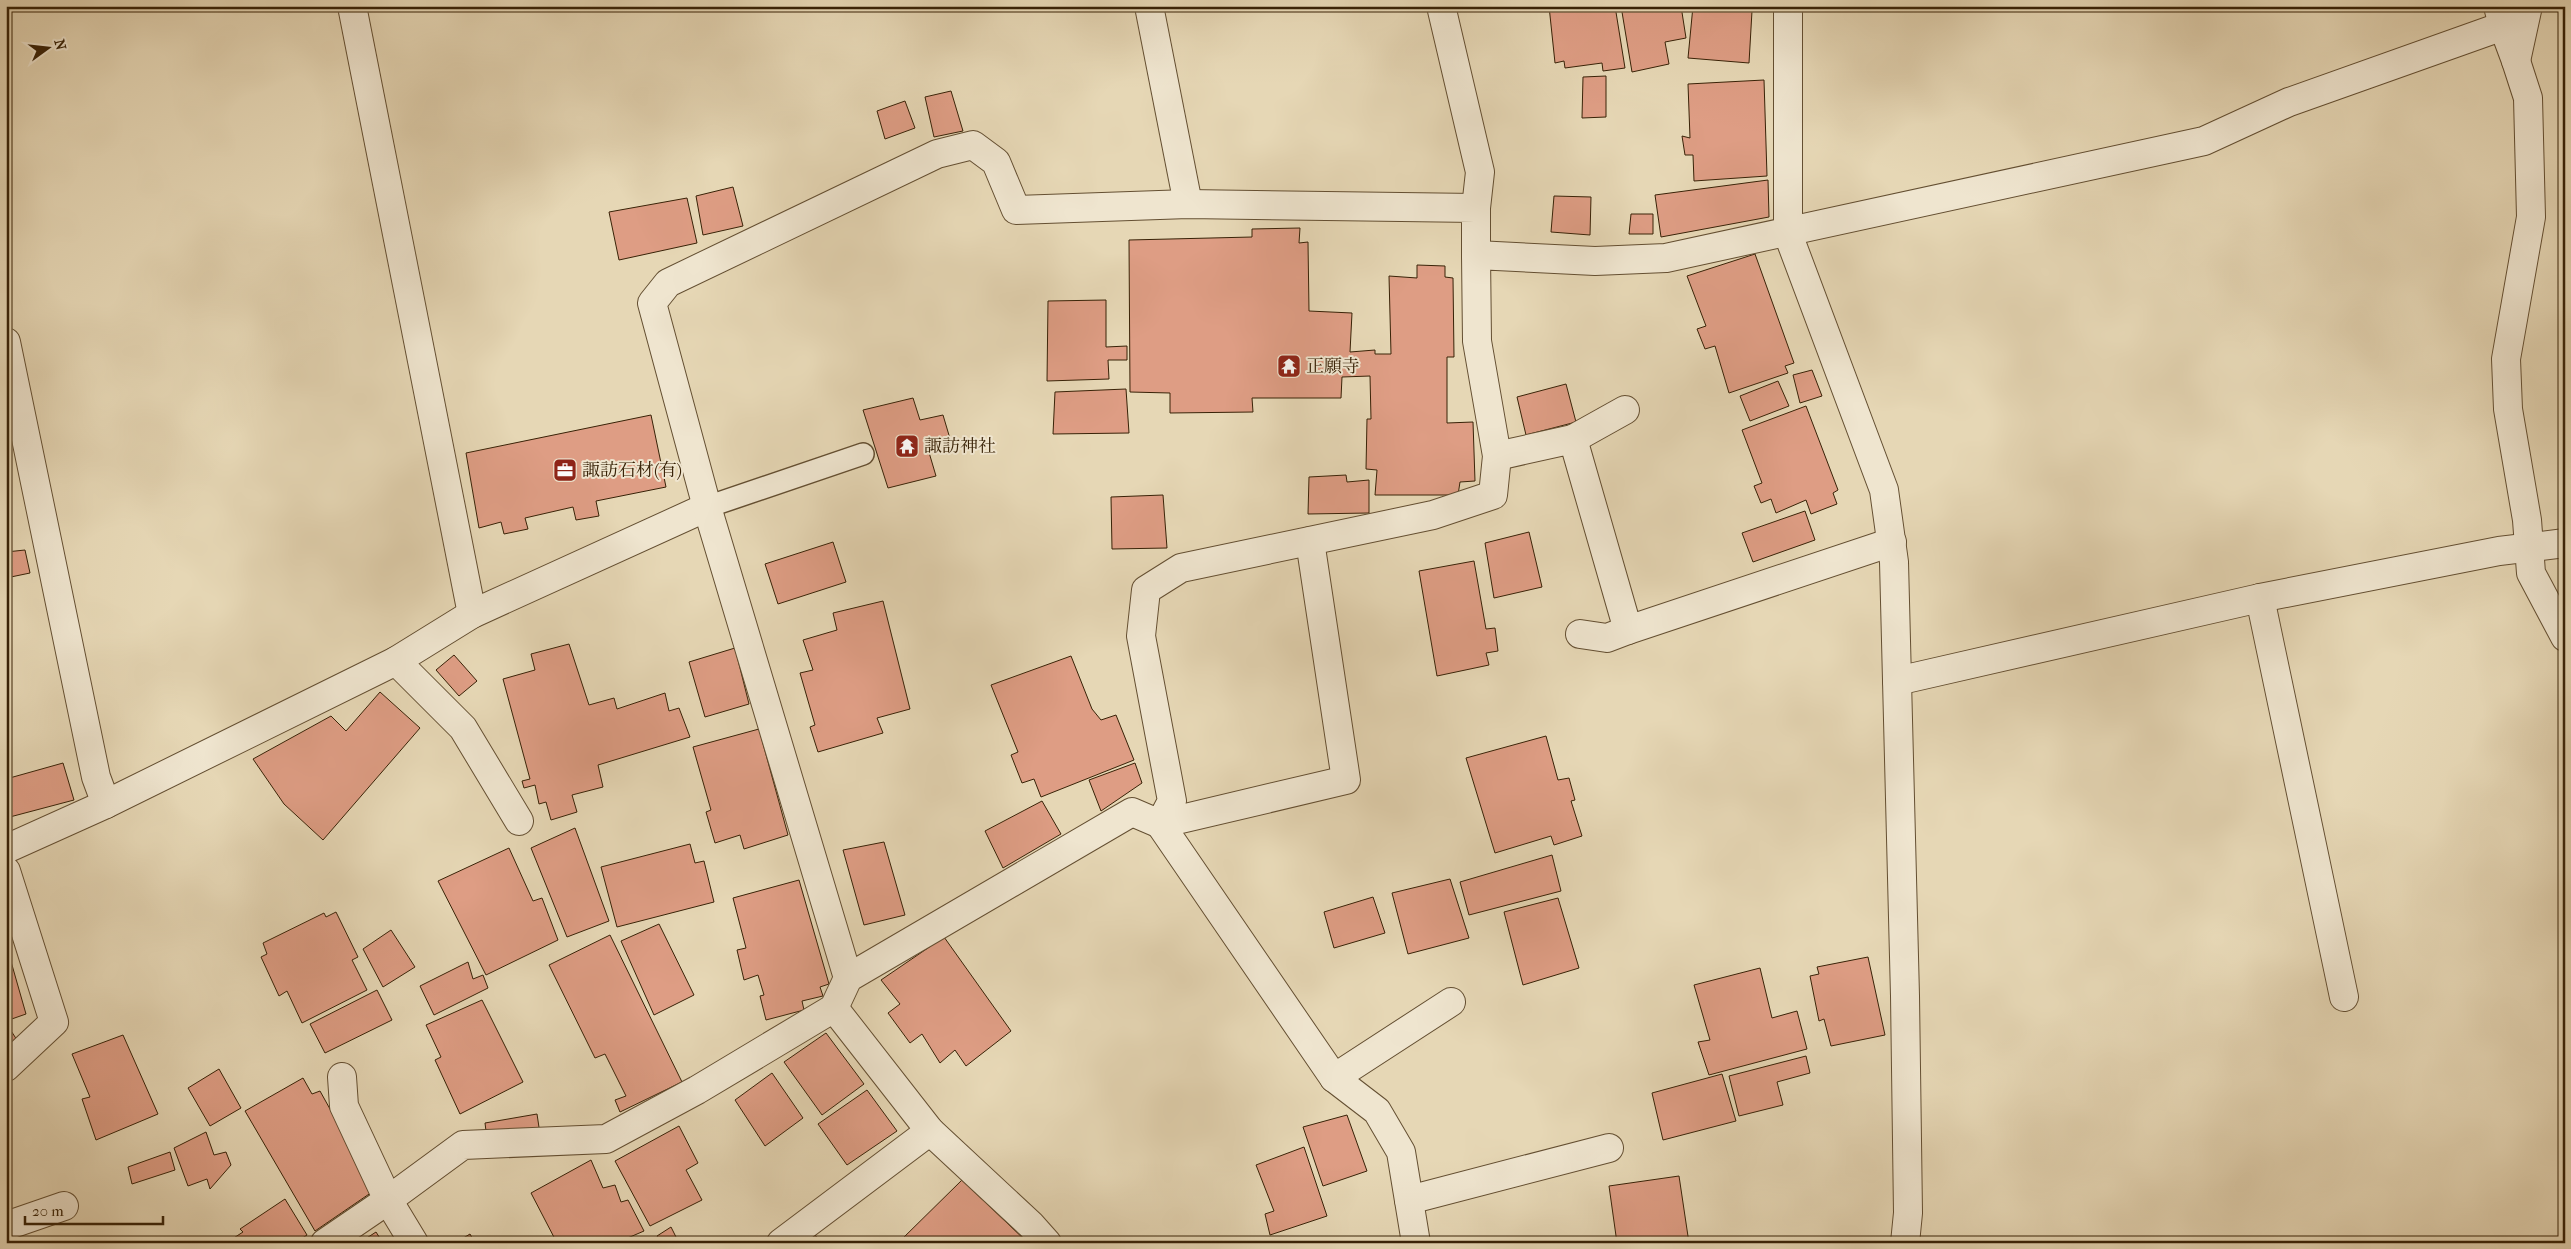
<svg xmlns="http://www.w3.org/2000/svg" width="2571" height="1249" font-family="'IM FELL French Canon','Noto Serif JP',serif">
<style>
.building{fill:#de9d84;stroke:#382207}
.lines{fill:none;stroke-linecap:round;stroke-linejoin:round}
.service-casing{stroke:#644f32;stroke-width:24}
.minor-casing{stroke:#644f32;stroke-width:30}
.service{stroke:#efe5cf;stroke-width:21}
.minor{stroke:#efe5cf;stroke-width:28}
.labels{text-anchor:middle;dominant-baseline:central;stroke-width:4;stroke-linejoin:round;paint-order:stroke}
.poi-label{font-size:18px;fill:#382207;stroke:#efe5cf;text-anchor:start}
</style>
<rect width="100%" height="100%" fill="#e6d7b5"/>
<filter id="stains"><feTurbulence type="fractalNoise" baseFrequency=".004" numOctaves="4"/><feColorMatrix values="0 0 0 0 .2 0 0 0 0 .09 0 0 0 0 .02 0 0 0 .5 -.17"/></filter>
<radialGradient id="worn" r=".72"><stop offset=".6" stop-color="#630" stop-opacity="0"/><stop offset="1" stop-color="#630" stop-opacity=".3"/></radialGradient>
<!-- building -->
<g class="building">
<path d="M 1456,6 L 1513,6 L 1513,7 L 1457,11 Z"/>
<path d="M 1549,6 L 1615,6 L 1625,68 L 1603,71 L 1602,63 L 1565,68 L 1564,61 L 1555,63 Z"/>
<path d="M 1621,6 L 1681,6 L 1686,38 L 1665,42 L 1669,64 L 1632,72 Z"/>
<path d="M 1693,6 L 1718,6 L 1718,10 L 1752,11 L 1749,63 L 1688,58 Z"/>
<path d="M 1606,76 L 1606,117 L 1582,118 L 1583,77 Z"/>
<path d="M 1764,80 L 1767,176 L 1694,181 L 1693,155 L 1685,155 L 1682,136 L 1690,138 L 1688,84 Z"/>
<path d="M 951,91 L 963,131 L 934,137 L 925,97 Z"/>
<path d="M 905,101 L 915,128 L 885,139 L 877,111 Z"/>
<path d="M 1768,180 L 1769,217 L 1661,237 L 1655,195 Z"/>
<path d="M 733,187 L 743,226 L 703,235 L 696,196 Z"/>
<path d="M 1554,196 L 1591,197 L 1590,235 L 1551,232 Z"/>
<path d="M 687,198 L 697,243 L 619,260 L 609,212 Z"/>
<path d="M 1631,214 L 1653,214 L 1653,234 L 1629,234 Z"/>
<path d="M 1300,228 L 1299,243 L 1308,242 L 1309,311 L 1352,313 L 1350,352 L 1375,350 L 1375,354 L 1391,354 L 1389,276 L 1417,278 L 1417,265 L 1445,266 L 1445,277 L 1453,278 L 1454,357 L 1447,357 L 1447,423 L 1473,422 L 1475,481 L 1460,482 L 1458,495 L 1375,495 L 1377,470 L 1366,469 L 1367,419 L 1371,419 L 1370,376 L 1342,377 L 1341,398 L 1252,398 L 1253,412 L 1170,413 L 1170,393 L 1130,392 L 1129,240 L 1252,237 L 1252,229 Z"/>
<path d="M 1755,254 L 1794,363 L 1785,366 L 1788,373 L 1729,393 L 1715,346 L 1705,349 L 1697,329 L 1706,326 L 1687,276 Z"/>
<path d="M 1106,300 L 1106,347 L 1127,346 L 1127,360 L 1108,360 L 1109,379 L 1047,381 L 1048,301 Z"/>
<path d="M 1812,370 L 1822,396 L 1800,403 L 1793,375 Z"/>
<path d="M 1778,381 L 1789,406 L 1750,421 L 1740,396 Z"/>
<path d="M 1566,384 L 1576,422 L 1526,435 L 1517,397 Z"/>
<path d="M 1126,389 L 1129,433 L 1053,434 L 1055,392 Z"/>
<path d="M 913,398 L 920,420 L 943,415 L 951,442 L 928,449 L 936,476 L 888,488 L 863,410 Z"/>
<path d="M 1806,406 L 1838,490 L 1833,493 L 1837,504 L 1811,514 L 1806,500 L 1776,513 L 1771,499 L 1761,503 L 1754,486 L 1762,483 L 1742,430 Z"/>
<path d="M 651,415 L 666,487 L 596,501 L 599,516 L 576,520 L 573,507 L 525,518 L 528,529 L 504,534 L 501,522 L 479,528 L 466,453 Z"/>
<path d="M 1346,475 L 1347,482 L 1369,480 L 1369,513 L 1308,514 L 1309,477 Z"/>
<path d="M 1163,495 L 1167,548 L 1112,549 L 1111,497 Z"/>
<path d="M 1805,511 L 1815,540 L 1753,562 L 1742,533 Z"/>
<path d="M 1529,532 L 1542,587 L 1494,598 L 1485,543 Z"/>
<path d="M 833,542 L 846,582 L 778,604 L 765,564 Z"/>
<path d="M 25,550 L 30,573 L 6,578 L 6,552 Z"/>
<path d="M 1474,561 L 1486,629 L 1495,628 L 1498,651 L 1486,653 L 1489,665 L 1437,676 L 1419,571 Z"/>
<path d="M 883,601 L 910,709 L 877,718 L 883,733 L 818,752 L 810,727 L 815,725 L 800,673 L 813,670 L 803,640 L 837,630 L 833,613 Z"/>
<path d="M 569,644 L 589,705 L 614,698 L 617,709 L 665,693 L 669,711 L 679,708 L 690,737 L 598,765 L 603,787 L 572,795 L 577,812 L 551,820 L 546,802 L 539,804 L 535,785 L 524,788 L 522,781 L 530,779 L 503,679 L 535,670 L 531,654 Z"/>
<path d="M 735,648 L 749,704 L 705,717 L 689,662 Z"/>
<path d="M 454,655 L 477,681 L 459,696 L 436,670 Z"/>
<path d="M 1071,656 L 1092,709 L 1101,720 L 1116,715 L 1134,760 L 1041,797 L 1034,779 L 1022,783 L 1011,755 L 1018,752 L 991,685 Z"/>
<path d="M 380,692 L 420,728 L 323,840 L 284,804 L 253,759 L 331,716 L 346,731 Z"/>
<path d="M 759,729 L 788,835 L 744,849 L 740,835 L 715,843 L 706,812 L 711,810 L 693,747 Z"/>
<path d="M 1546,736 L 1558,780 L 1569,778 L 1575,800 L 1571,801 L 1582,836 L 1554,845 L 1551,836 L 1495,853 L 1466,758 Z"/>
<path d="M 63,763 L 74,800 L 6,818 L 6,779 Z"/>
<path d="M 1135,763 L 1142,783 L 1101,811 L 1089,780 Z"/>
<path d="M 1042,801 L 1061,834 L 1003,868 L 985,831 Z"/>
<path d="M 575,828 L 609,921 L 567,937 L 531,848 Z"/>
<path d="M 884,842 L 905,915 L 864,925 L 843,850 Z"/>
<path d="M 690,844 L 695,863 L 704,861 L 714,902 L 617,927 L 601,867 Z"/>
<path d="M 509,848 L 533,901 L 542,898 L 558,940 L 486,975 L 438,881 Z"/>
<path d="M 1552,855 L 1561,891 L 1469,915 L 1460,882 Z"/>
<path d="M 1450,879 L 1469,938 L 1408,954 L 1392,893 Z"/>
<path d="M 799,880 L 829,984 L 820,987 L 823,996 L 802,1001 L 804,1010 L 766,1020 L 760,996 L 764,995 L 758,975 L 744,980 L 737,950 L 746,948 L 733,898 Z"/>
<path d="M 1373,897 L 1385,933 L 1334,948 L 1324,912 Z"/>
<path d="M 1558,898 L 1579,968 L 1523,985 L 1504,912 Z"/>
<path d="M 336,912 L 358,957 L 352,960 L 367,990 L 302,1023 L 287,991 L 279,996 L 261,957 L 267,954 L 263,943 L 324,913 L 326,917 Z"/>
<path d="M 659,924 L 694,995 L 654,1015 L 621,941 Z"/>
<path d="M 391,930 L 415,967 L 383,987 L 363,949 Z"/>
<path d="M 610,935 L 682,1082 L 620,1112 L 615,1100 L 626,1096 L 605,1054 L 595,1058 L 549,965 Z"/>
<path d="M 944,937 L 1011,1031 L 966,1066 L 955,1050 L 940,1063 L 922,1034 L 910,1043 L 888,1013 L 900,1004 L 881,980 Z"/>
<path d="M 6,944 L 26,1014 L 6,1021 Z"/>
<path d="M 1868,957 L 1885,1035 L 1831,1046 L 1824,1019 L 1819,1021 L 1810,976 L 1819,974 L 1817,967 Z"/>
<path d="M 468,962 L 473,979 L 483,975 L 488,988 L 434,1015 L 420,986 Z"/>
<path d="M 1760,968 L 1772,1018 L 1797,1011 L 1807,1049 L 1709,1075 L 1698,1042 L 1710,1040 L 1694,985 Z"/>
<path d="M 377,990 L 392,1020 L 325,1053 L 310,1024 Z"/>
<path d="M 482,1000 L 523,1082 L 460,1114 L 435,1060 L 441,1057 L 426,1025 Z"/>
<path d="M 6,1023 L 17,1040 L 6,1047 Z"/>
<path d="M 826,1033 L 864,1084 L 822,1115 L 784,1062 Z"/>
<path d="M 123,1035 L 158,1114 L 96,1140 L 82,1099 L 90,1097 L 72,1054 Z"/>
<path d="M 1806,1056 L 1810,1073 L 1777,1082 L 1783,1105 L 1739,1116 L 1729,1076 Z"/>
<path d="M 219,1069 L 241,1108 L 210,1126 L 188,1088 Z"/>
<path d="M 772,1073 L 803,1118 L 765,1146 L 735,1100 Z"/>
<path d="M 1722,1074 L 1736,1121 L 1663,1140 L 1652,1093 Z"/>
<path d="M 303,1078 L 312,1094 L 320,1091 L 375,1190 L 315,1231 L 245,1111 Z"/>
<path d="M 867,1090 L 897,1131 L 847,1165 L 818,1124 Z"/>
<path d="M 537,1114 L 540,1134 L 486,1131 L 485,1123 Z"/>
<path d="M 1347,1115 L 1367,1171 L 1323,1186 L 1303,1127 Z"/>
<path d="M 679,1126 L 698,1163 L 686,1170 L 702,1200 L 650,1226 L 615,1161 Z"/>
<path d="M 206,1132 L 214,1155 L 226,1152 L 231,1165 L 210,1189 L 207,1179 L 188,1186 L 174,1148 Z"/>
<path d="M 1304,1147 L 1327,1216 L 1270,1235 L 1265,1214 L 1274,1211 L 1256,1165 Z"/>
<path d="M 170,1152 L 175,1170 L 132,1184 L 128,1167 Z"/>
<path d="M 591,1160 L 603,1188 L 615,1185 L 621,1202 L 628,1200 L 644,1231 L 623,1240 L 624,1243 L 557,1243 L 531,1193 Z"/>
<path d="M 1679,1176 L 1689,1243 L 1617,1243 L 1609,1186 Z"/>
<path d="M 962,1180 L 1028,1243 L 902,1243 L 900,1241 Z"/>
<path d="M 285,1199 L 307,1235 L 295,1243 L 226,1243 L 243,1232 L 240,1229 Z"/>
<path d="M 671,1227 L 679,1243 L 661,1243 L 657,1236 Z"/>
<path d="M 812,1231 L 821,1243 L 796,1243 Z"/>
<path d="M 376,1232 L 383,1243 L 359,1243 Z"/>
<path d="M 470,1234 L 475,1243 L 455,1243 Z"/>
</g>
<g class="lines">
<!-- service casing -->
<g class="service-casing">
<path id="service" d="M 707,507 L 863,454"/>
</g>
<!-- minor casing -->
<g class="minor-casing">
<g id="minor">
<path d="M 352,6 L 472,614"/>
<path d="M 1149,6 L 1188,204"/>
<path d="M 1441,6 L 1480,172 L 1476,208"/>
<path d="M 1788,6 L 1788,234 L 1884,490 L 1894,562 L 1905,996 L 1908,1213 L 1905,1243"/>
<path d="M 2498,6 L 2503,26 L 2516,61 L 2528,6"/>
<path d="M 2516,61 L 2528,98 L 2531,217 L 2506,359 L 2508,409 L 2527,520 L 2531,573 L 2565,637"/>
<path d="M 6,342 L 96,777 L 106,804"/>
<path d="M 1573,439 L 1625,410"/>
<path d="M 1497,456 L 1573,439 L 1628,630 L 1892,542"/>
<path d="M 1310,541 L 1346,780 L 1160,824 L 1334,1078 L 1377,1111 L 1401,1152 L 1416,1243"/>
<path d="M 2260,598 L 2344,997"/>
<path d="M 1580,634 L 1607,638 L 1628,630"/>
<path d="M 396,661 L 463,728 L 519,821"/>
<path d="M 1897,681 L 2260,598 L 2499,551 L 2565,543"/>
<path d="M 6,849 L 106,804 L 396,661 L 472,614 L 707,507"/>
<path d="M 6,871 L 54,1022 L 6,1067"/>
<path d="M 848,978 L 707,507 L 652,303 L 668,283 L 937,154 L 973,145 L 996,162 L 1016,210 L 1188,204 L 1476,208 L 1476,255"/>
<path d="M 834,1008 L 930,1131 L 1031,1225 L 1047,1243"/>
<path d="M 342,1077 L 344,1106 L 388,1200 L 414,1243"/>
<path d="M 1334,1078 L 1451,1002"/>
<path d="M 1409,1200 L 1609,1148"/>
<path d="M 6,1226 L 64,1206"/>
<path d="M 325,1243 L 388,1200 L 463,1145 L 606,1139 L 697,1090 L 834,1008 L 848,978 L 1132,812 L 1160,824 L 1172,801 L 1141,636 L 1146,590 L 1181,568 L 1433,515 L 1493,495 L 1497,456 L 1477,341 L 1476,255 L 1595,261 L 1666,258 L 2204,141 L 2289,102 L 2503,26"/>
<path d="M 781,1243 L 930,1131"/>
</g>
</g>
<!-- service -->
<use href="#service" class="service"/>
<!-- minor -->
<use href="#minor" class="minor"/>
</g>
<!-- icons -->
<defs>
<g id="temple-square" transform="scale(1.25)"><rect x="-9" y="-9" width="18" height="18" rx="4" fill="#8f2418" stroke="#efe5cf"/><path d="M0-6L5-2H3V0L6.5 2.5H4V6H1.5V3h-3V6H-4V2.5H-6.5L-3 0V-2H-5Z" fill="#fff"/></g>
<g id="office-square" transform="scale(1.25)"><rect x="-9" y="-9" width="18" height="18" rx="4" fill="#8f2418" stroke="#efe5cf"/><path d="M-6-3h4V-5.5h4V-3h4V5H-6ZM-1-4.5V-3h2v-1.5ZM-6 0V1H6V0Z" fill="#fff"/></g>
</defs>
<g fill-rule="evenodd">
<use href="#temple-square" x="1289" y="366"/>
<use href="#temple-square" x="907" y="446"/>
<use href="#office-square" x="565" y="470"/>
</g>
<g class="labels">
<!-- poi labels -->
<g class="poi-label">
<text x="1306" y="366">正願寺</text>
<text x="924" y="446">諏訪神社</text>
<text x="582" y="470">諏訪石材(有)</text>
</g>
</g>
<!-- margin -->
<rect width="2571" height="1249" fill="none" stroke="#e6d7b5" stroke-width="25"/>
<rect x="8" y="8" width="2556" height="1234" fill="none" stroke="#382207" stroke-width="2.5"/>
<rect x="12" y="12" width="2546" height="1224" fill="none" stroke="#382207"/>
<!-- north arrow -->
<g transform="translate(48 48) rotate(75)" stroke="#efe5cf" stroke-width="4" paint-order="stroke">
<path d="M0-4L9 19L0 12L-9 19Z" fill="#382207"/>
<text y="-8" font-size="14" font-weight="bold" text-anchor="middle" fill="#382207">N</text>
</g>
<!-- scale -->
<path d="M25 1216v8h138v-8" fill="none" stroke="#382207" stroke-width="2.5"/>
<text x="32" y="1216" font-size="15" fill="#382207" stroke="#efe5cf" stroke-width="4" paint-order="stroke">20 m</text>
<rect width="100%" height="100%" filter="url(#stains)"/>
<rect width="100%" height="100%" fill="url(#worn)"/>
</svg>
